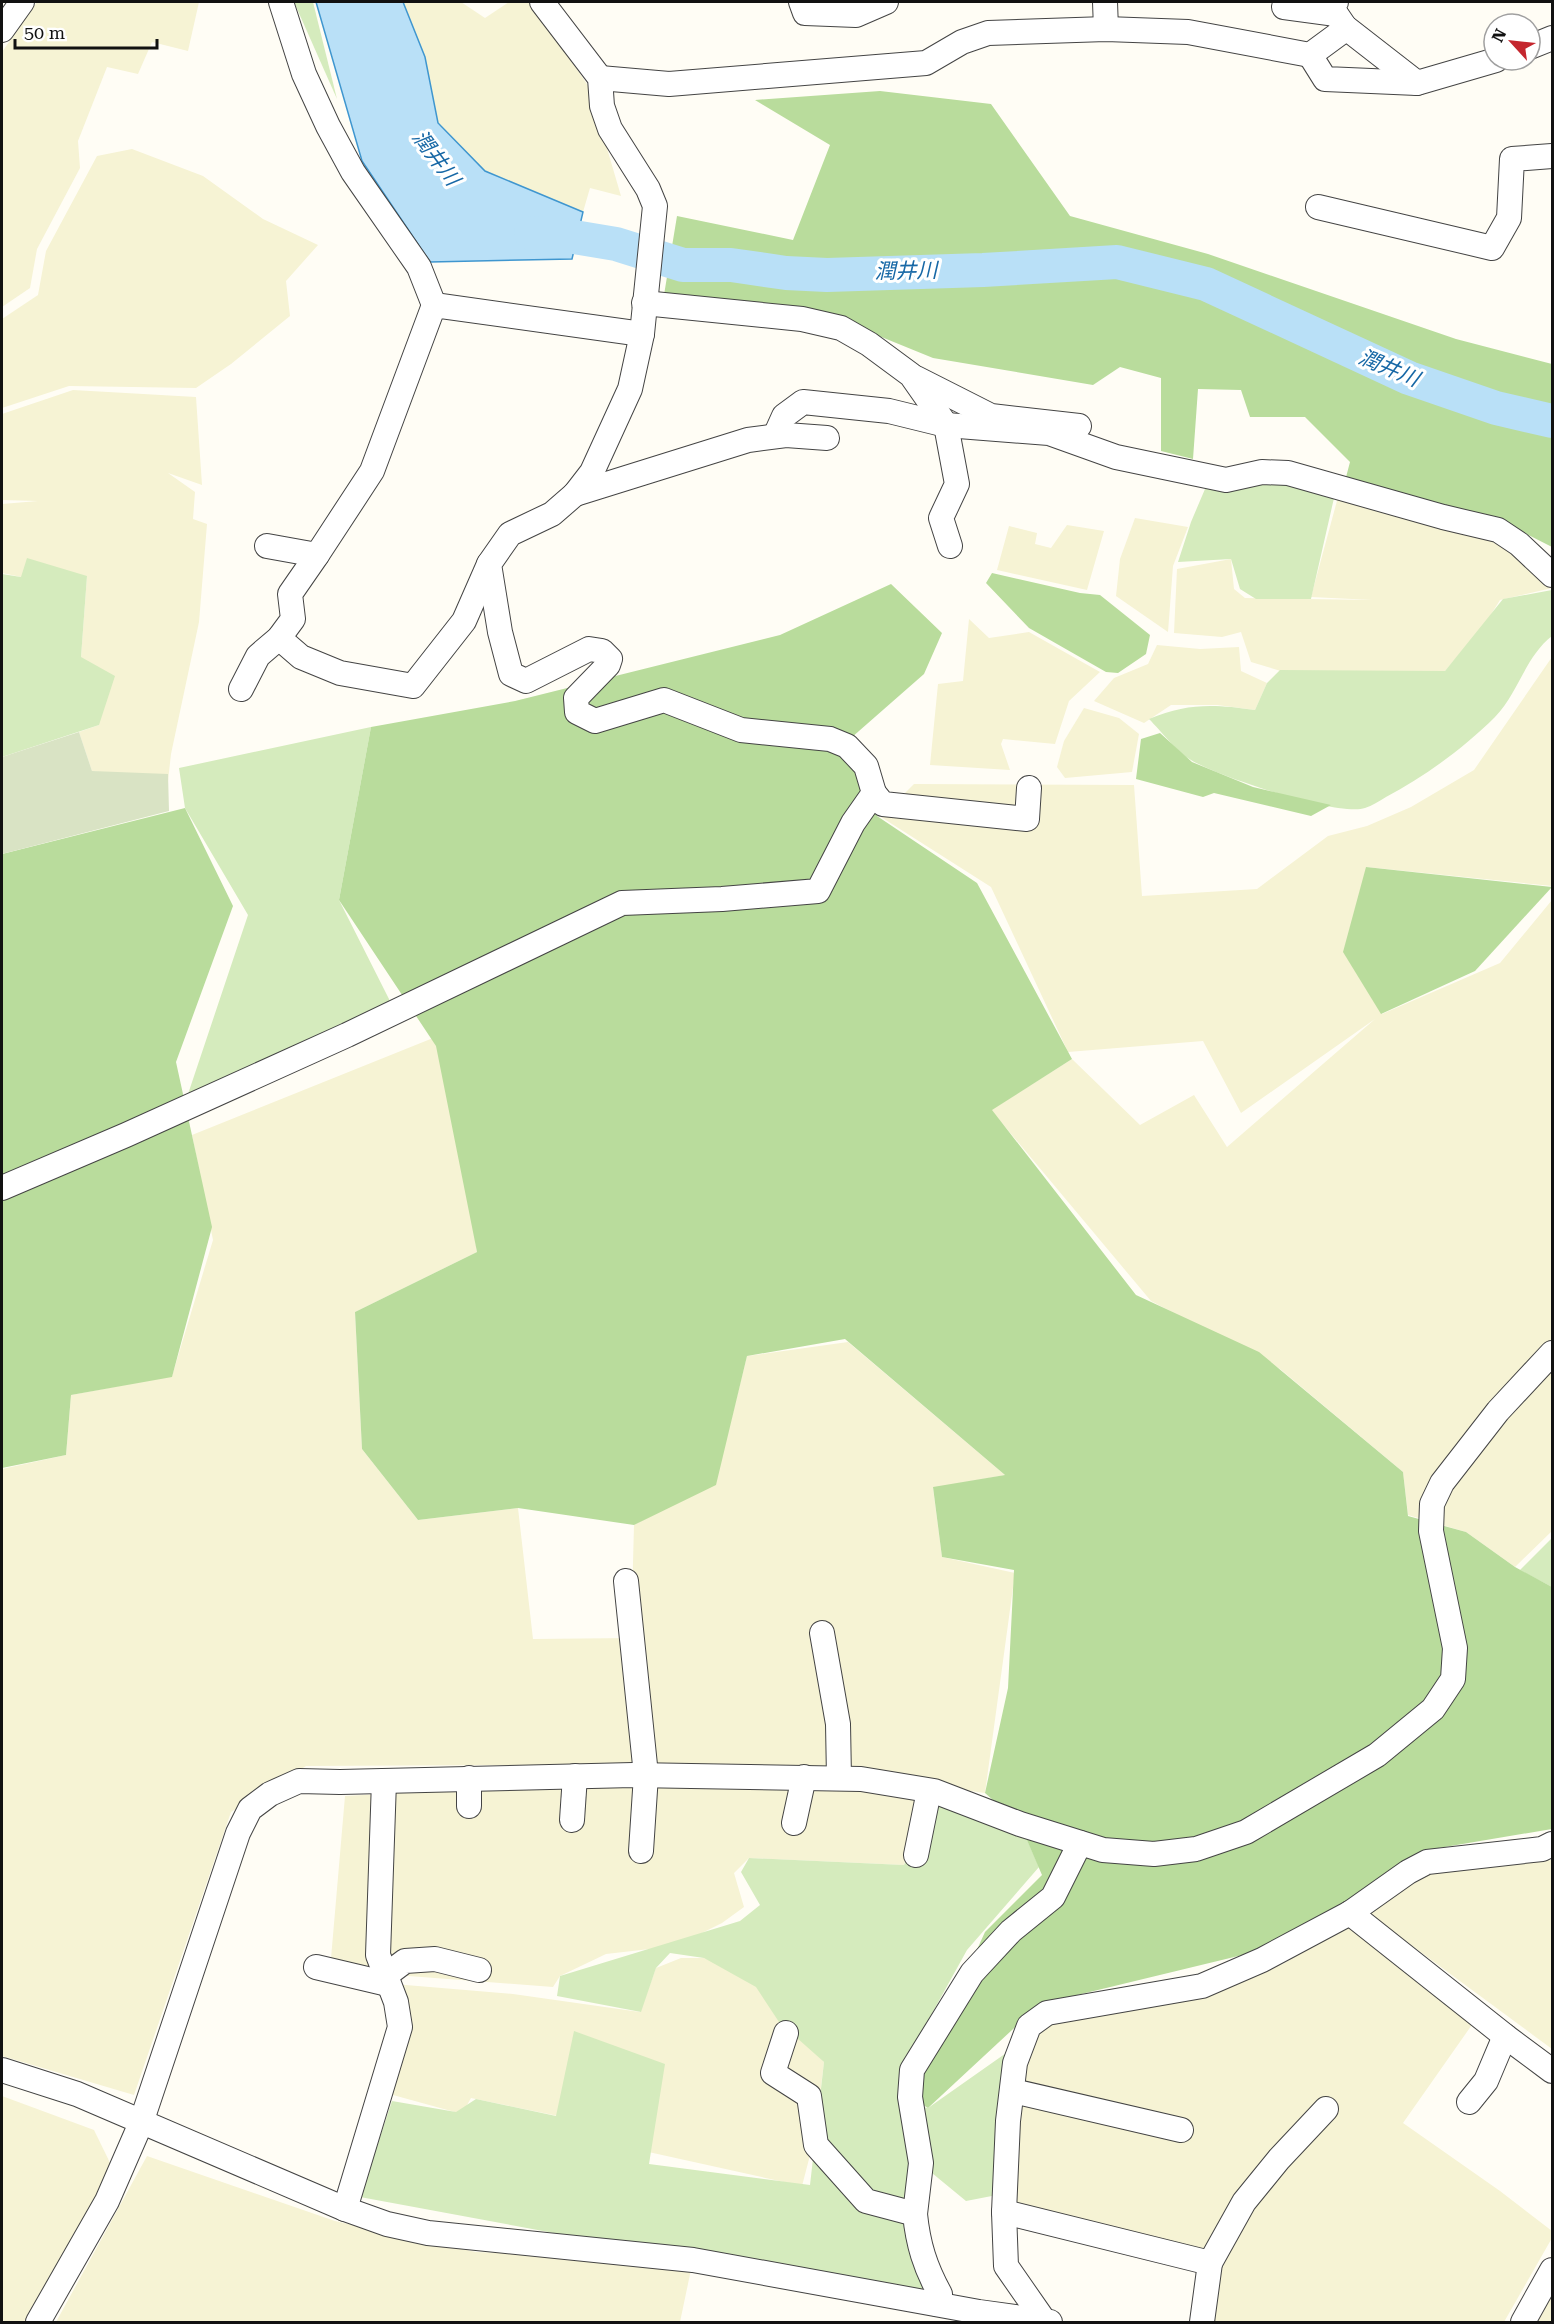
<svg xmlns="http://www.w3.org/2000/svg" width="1554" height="2324" font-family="'Roboto Serif','Noto Sans JP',serif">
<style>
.farmland{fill:#f6f3d4}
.green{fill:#d5ebbd}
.forest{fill:#b9dc9c}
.cemetery{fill:#d9e3c4}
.water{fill:#b9e0f7;stroke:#3f96cf;stroke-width:1.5}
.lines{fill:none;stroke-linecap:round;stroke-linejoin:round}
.river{stroke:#b9e0f7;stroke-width:34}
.minor-casing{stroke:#444;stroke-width:26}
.minor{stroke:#fff;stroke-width:24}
.labels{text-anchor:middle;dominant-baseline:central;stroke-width:6;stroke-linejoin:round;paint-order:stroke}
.water-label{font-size:21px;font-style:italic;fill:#1768a6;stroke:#fff}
</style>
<rect width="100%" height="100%" fill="#fffdf5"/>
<!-- farmland -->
<g class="farmland">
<path d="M 37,2 L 199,2 L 188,51 L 152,42 L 138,74 L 107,67 L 78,141 L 80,168 L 37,249 L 30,288 L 2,307 L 2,52 Z"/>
<path d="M 399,2 L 461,2 L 485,18 L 509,2 L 531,2 L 589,87 L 621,196 L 590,188 L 583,212 L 485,171 L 438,123 L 425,57 Z"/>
<path d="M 132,149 L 203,176 L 263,219 L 318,245 L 286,281 L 290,316 L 231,364 L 196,388 L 69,386 L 2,408 L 2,319 L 38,295 L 46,251 L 97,156 Z"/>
<path d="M 73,390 L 196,397 L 202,485 L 168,473 L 195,492 L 193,519 L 207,524 L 199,622 L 171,754 L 168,781 L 92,771 L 79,732 L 99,725 L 81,657 L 87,576 L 26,578 L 2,573 L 2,504 L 38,501 L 2,500 L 2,414 Z"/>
<path d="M 1338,497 L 1499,541 L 1552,585 L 1552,588 L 1500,600 L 1485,624 L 1445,671 L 1284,672 L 1251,662 L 1241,632 L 1222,637 L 1174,633 L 1177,569 L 1231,559 L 1234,589 L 1245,598 L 1373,600 L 1311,597 Z"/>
<path d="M 1135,518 L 1188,527 L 1173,566 L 1168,632 L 1116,596 L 1120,559 Z"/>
<path d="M 1067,525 L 1104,531 L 1087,590 L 997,570 L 1009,526 L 1037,533 L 1035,544 L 1051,548 Z"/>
<path d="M 969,619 L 989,638 L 1029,632 L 1100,672 L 1069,701 L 1055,744 L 1003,739 L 1001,744 L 1010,770 L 930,765 L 938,684 L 963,681 Z"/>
<path d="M 1157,645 L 1200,649 L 1239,647 L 1241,671 L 1267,683 L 1255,710 L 1217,705 L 1171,705 L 1144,723 L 1094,701 L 1114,678 L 1148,664 Z"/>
<path d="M 1552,657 L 1552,886 L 1366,867 L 1382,1014 L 1500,963 L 1552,900 L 1552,1531 L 1515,1567 L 1466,1532 L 1408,1515 L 1403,1472 L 1280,1369 L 1151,1301 L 991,1110 L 1072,1059 L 1140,1125 L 1194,1095 L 1227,1147 L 1375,1019 L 1241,1113 L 1203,1041 L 1068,1052 L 991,887 L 881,817 L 914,784 L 1134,785 L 1142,896 L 1257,889 L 1328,836 L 1367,826 L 1411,807 L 1474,770 Z"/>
<path d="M 1084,708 L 1119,718 L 1139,734 L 1132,772 L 1065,778 L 1057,767 L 1064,741 Z"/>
<path d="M 443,1034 L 477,1252 L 355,1312 L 362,1449 L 418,1520 L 518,1508 L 533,1639 L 631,1638 L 634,1525 L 716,1481 L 747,1356 L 848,1342 L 1005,1475 L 933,1488 L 942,1557 L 1015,1573 L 985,1793 L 839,1773 L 539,1765 L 306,1766 L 231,1812 L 134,2095 L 2,2056 L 2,1469 L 66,1455 L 71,1395 L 172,1376 L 213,1240 L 192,1135 Z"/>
<path d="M 567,1784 L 842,1786 L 923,1794 L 904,1865 L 749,1858 L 734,1873 L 744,1907 L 722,1923 L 676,1946 L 606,1954 L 560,1976 L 553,1987 L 330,1970 L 345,1796 Z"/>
<path d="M 1552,1860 L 1552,2049 L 1369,1914 L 1434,1868 Z"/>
<path d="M 1351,1922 L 1476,2019 L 1403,2123 L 1500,2191 L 1552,2231 L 1552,2238 L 1504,2322 L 1209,2322 L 1225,2257 L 1009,2209 L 1019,2085 L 1031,2041 L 1050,2020 L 1186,1998 L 1283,1964 Z"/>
<path d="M 681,1958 L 704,1958 L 736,1971 L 763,1992 L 824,2062 L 815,2136 L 802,2186 L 644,2151 L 563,2117 L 471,2098 L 462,2114 L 393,2095 L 394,1984 L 513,1994 L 640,2012 L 656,1968 Z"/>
<path d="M 2,2096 L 94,2130 L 114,2171 L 28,2322 L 2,2322 Z"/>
<path d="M 147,2156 L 335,2221 L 476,2252 L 693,2260 L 680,2322 L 56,2322 Z"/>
<path d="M 1552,2287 L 1552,2322 L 1534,2322 Z"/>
</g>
<!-- green -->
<g class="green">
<path d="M 294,2 L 313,2 L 337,99 Z"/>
<path d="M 1278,482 L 1334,498 L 1311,599 L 1256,599 L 1240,589 L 1231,559 L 1178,562 L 1191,522 L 1205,489 Z"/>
<path d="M 27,558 L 87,576 L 81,657 L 115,676 L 99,725 L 2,757 L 2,574 L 21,577 Z"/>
<path d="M 1552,590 L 1552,636 C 1525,657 1519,692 1495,717 C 1464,748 1424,777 1386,797 C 1379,801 1372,806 1365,808 C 1339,817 1217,776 1191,760 C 1177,752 1161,731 1149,719 C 1187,703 1214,704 1255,710 L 1267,683 L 1280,670 L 1445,671 L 1503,599 Z"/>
<path d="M 371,727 L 339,900 L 390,1001 L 185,1103 L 248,915 L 185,808 L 179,768 Z"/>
<path d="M 1552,1538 L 1552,1587 L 1520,1570 Z"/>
<path d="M 932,1801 L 1020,1824 L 1039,1867 L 967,1950 L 909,2055 L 911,2105 L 928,2108 L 1009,2051 L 997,2195 L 966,2201 L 921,2164 L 937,2304 L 360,2197 L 392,2101 L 456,2112 L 476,2099 L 556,2116 L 574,2031 L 665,2064 L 649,2164 L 810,2185 L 824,2062 L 779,2022 L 756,1987 L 704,1958 L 670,1953 L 656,1968 L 641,2012 L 557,1996 L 560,1976 L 740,1921 L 760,1905 L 741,1872 L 749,1858 L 904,1865 Z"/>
</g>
<!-- forest -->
<g class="forest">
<path d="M 880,91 L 991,104 L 1070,216 L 1208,254 L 1456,339 L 1552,364 L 1552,547 L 1511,526 L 1345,481 L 1350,462 L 1305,417 L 1250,417 L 1241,390 L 1198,389 L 1193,459 L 1161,451 L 1161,378 L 1120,367 L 1093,385 L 933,358 L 879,336 L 850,327 L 664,295 L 677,216 L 793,240 L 830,145 L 755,100 Z"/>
<path d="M 992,573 L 1080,593 L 1100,595 L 1150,635 L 1146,654 L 1118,673 L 1106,672 L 1029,628 L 986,583 Z"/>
<path d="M 891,584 L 942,633 L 924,674 L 851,738 L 877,816 L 977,883 L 1072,1059 L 992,1110 L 1136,1295 L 1259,1352 L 1403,1472 L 1408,1516 L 1466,1532 L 1515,1567 L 1552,1587 L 1552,1829 L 1421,1851 L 1329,1914 L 1259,1951 L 1040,2004 L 928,2108 L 910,2097 L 985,1932 L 1042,1875 L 1020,1824 L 985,1793 L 1008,1688 L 1014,1570 L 942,1557 L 933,1487 L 1005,1475 L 845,1339 L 747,1356 L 716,1485 L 634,1525 L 518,1508 L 418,1520 L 362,1449 L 355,1312 L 477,1252 L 436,1046 L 339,900 L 371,727 L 515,701 L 780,635 Z"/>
<path d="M 1160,733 L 1192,762 L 1253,787 L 1331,805 L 1311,816 L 1214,793 L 1203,797 L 1136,779 L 1141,739 Z"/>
<path d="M 185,808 L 233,906 L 176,1062 L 212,1227 L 172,1377 L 71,1395 L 66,1455 L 2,1468 L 2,854 Z"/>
<path d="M 1366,867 L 1552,887 L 1475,971 L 1381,1014 L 1343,952 Z"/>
</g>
<!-- cemetery -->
<path class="cemetery" d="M 79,732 L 92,771 L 168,774 L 169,811 L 2,854 L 2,757 Z"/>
<!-- water -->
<path class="water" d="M 316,2 L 403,2 L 425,57 L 438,123 L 485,171 L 583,212 L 572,259 L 430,262 L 362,161 Z"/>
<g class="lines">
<!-- river -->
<path class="river" d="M 531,233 L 568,236 L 616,244 L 683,265 L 731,265 L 786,273 L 827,275 L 983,270 L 1117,262 L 1206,284 L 1409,378 L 1496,408 L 1552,421"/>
<!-- minor casing -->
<g class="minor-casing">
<g id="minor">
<path d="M 281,2 L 304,74 L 328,126 L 353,172 L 419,267 L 434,305"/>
<path d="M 801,2 L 805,13 L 856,15 L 886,2"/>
<path d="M 1105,2 L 1106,29"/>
<path d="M 1336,2 L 1332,8 L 1345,27 L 1417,83 L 1496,60"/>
<path d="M 1284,7 L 1336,14"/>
<path d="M 2,30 L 22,2"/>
<path d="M 1530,47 L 1552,38"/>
<path d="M 1310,55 L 1325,79 L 1417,83"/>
<path d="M 600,78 L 669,84 L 926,63 L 962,42 L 988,33 L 1106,29 L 1188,32 L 1310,55 L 1344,30 L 1345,27"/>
<path d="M 1318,207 L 1492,248 L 1509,218 L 1512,159 L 1552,156"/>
<path d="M 644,303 L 802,319 L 841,328 L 869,344 L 911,375 L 946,425 L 957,484 L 941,518 L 950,546"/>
<path d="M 916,378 L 991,416 L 1079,426"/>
<path d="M 775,436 L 784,416 L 803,402 L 889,411 L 946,425 L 1049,433 L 1116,457 L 1226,480 L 1262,472 L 1288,473 L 1443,517 L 1498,530 L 1519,544 L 1552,575"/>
<path d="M 575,494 L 748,440 L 786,435 L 827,438"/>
<path d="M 267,546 L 317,555 L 372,471 L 434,305 L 642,334"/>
<path d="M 279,638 L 301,657 L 340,673 L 413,686 L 464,621 L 489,564"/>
<path d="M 241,689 L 258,656 L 279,638 L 293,619 L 290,594 L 317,555"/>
<path d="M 874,793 L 883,804 L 1027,819 L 1029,788"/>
<path d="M 2,1188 L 126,1135 L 347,1035 L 622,903 L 722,899 L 818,891 L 853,823 L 874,793 L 866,766 L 847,746 L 830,739 L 741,730 L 664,700 L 595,721 L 577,712 L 576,698 L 608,665 L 610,659 L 602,651 L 589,649 L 526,681 L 511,674 L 500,632 L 489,564 L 510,534 L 552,514 L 575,494 L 592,472 L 630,389 L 642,334 L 655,206 L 648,189 L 610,129 L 602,106 L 600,78 L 542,2"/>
<path d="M 626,1581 L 646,1775 L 641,1851"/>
<path d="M 822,1633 L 838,1724 L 839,1778"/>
<path d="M 469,1806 L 469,1778"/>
<path d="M 572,1820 L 575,1776"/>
<path d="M 794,1823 L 804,1777"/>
<path d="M 916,1855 L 929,1791"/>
<path d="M 1350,1913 L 1505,2036 L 1552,2071"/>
<path d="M 316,1967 L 388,1984"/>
<path d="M 385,1976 L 405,1961 L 435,1959 L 479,1970"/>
<path d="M 786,2033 L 773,2073 L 809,2096 L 816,2145 L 866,2201 L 915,2214 C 918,2244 925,2267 940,2294 L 937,2304"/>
<path d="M 2,2070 L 77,2094 L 345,2209 L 387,2224 L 428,2233 L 693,2260 L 979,2312 L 1050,2322"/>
<path d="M 1013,2091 L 1181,2130"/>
<path d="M 1469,2102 L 1486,2081 L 1505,2036"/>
<path d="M 345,2209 L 400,2027 L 396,2002 L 378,1955 L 384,1781"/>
<path d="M 1004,2212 L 1210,2263 L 1202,2322"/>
<path d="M 915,2214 L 921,2163 L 910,2097 L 912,2070 L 972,1973 L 1011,1931 L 1053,1897 L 1080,1843"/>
<path d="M 1210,2263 L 1244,2202 L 1279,2159 L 1326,2109"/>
<path d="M 38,2322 L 107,2201 L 141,2123 L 238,1833 L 250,1809 L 270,1794 L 299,1781 L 340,1782 L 633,1775 L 861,1779 L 934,1791 L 1020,1824 L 1103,1850 L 1154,1854 L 1196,1849 L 1246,1832 L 1377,1755 L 1433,1709 L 1453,1679 L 1455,1648 L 1431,1531 L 1432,1504 L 1442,1483 L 1498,1411 L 1552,1353"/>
<path d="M 1045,2322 L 1006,2266 L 1004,2212 L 1008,2121 L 1015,2063 L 1029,2026 L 1047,2013 L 1202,1986 L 1262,1960 L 1350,1913 L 1408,1872 L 1427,1862 L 1542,1849 L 1552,1844"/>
<path d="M 1523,2322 L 1552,2270"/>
</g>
</g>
<!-- minor -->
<use href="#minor" class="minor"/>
</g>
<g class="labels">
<!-- water labels -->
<g class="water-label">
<text transform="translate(436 158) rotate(53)">潤井川</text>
<text transform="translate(906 271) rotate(-1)">潤井川</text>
<text transform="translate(1389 368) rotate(23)">潤井川</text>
</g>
</g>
<!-- border -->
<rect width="1554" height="2324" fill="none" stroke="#111111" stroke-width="6"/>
<!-- north arrow -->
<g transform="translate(1512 42) rotate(297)"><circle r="28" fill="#ffffff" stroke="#a0a0a0" stroke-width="1.5"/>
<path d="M0-4.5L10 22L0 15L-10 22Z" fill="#c4262e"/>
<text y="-9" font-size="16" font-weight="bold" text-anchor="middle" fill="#111111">N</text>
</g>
<!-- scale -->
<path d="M15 39v9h142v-9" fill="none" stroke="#111111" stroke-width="3"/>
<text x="24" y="39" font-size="18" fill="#111111" stroke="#ffffff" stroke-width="4.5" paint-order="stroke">50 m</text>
</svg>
